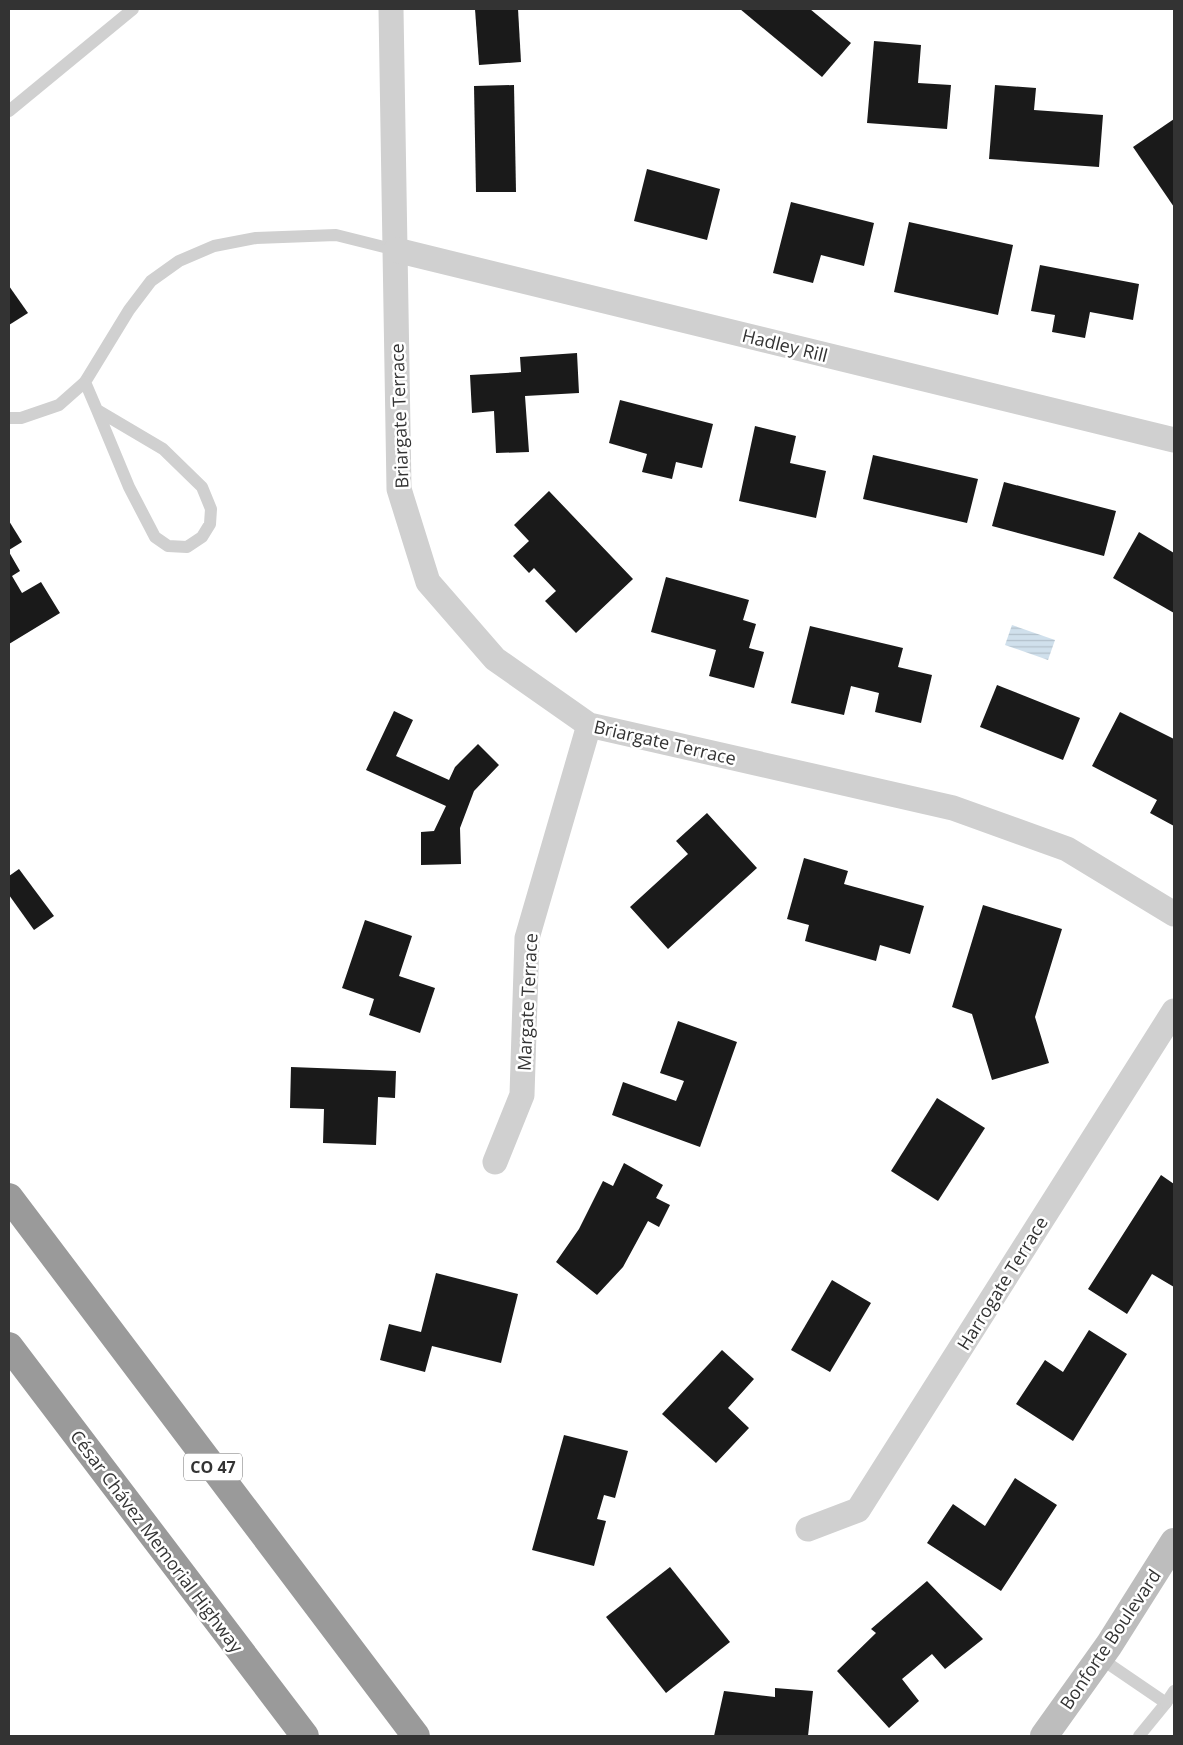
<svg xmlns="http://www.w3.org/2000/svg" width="1183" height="1745" font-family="'Open Sans',sans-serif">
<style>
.water{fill:url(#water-rules)}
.building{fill:#1a1a1a}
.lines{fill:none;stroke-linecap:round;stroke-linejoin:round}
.lane{stroke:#d0d0d0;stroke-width:12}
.street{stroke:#d0d0d0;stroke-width:25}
.secondary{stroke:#bdbdbd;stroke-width:28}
.highway{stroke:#9a9a9a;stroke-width:28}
.labels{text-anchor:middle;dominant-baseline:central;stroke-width:5;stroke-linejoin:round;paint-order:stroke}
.shield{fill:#fff;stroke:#707070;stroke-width:1}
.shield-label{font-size:16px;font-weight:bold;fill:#333}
.street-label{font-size:18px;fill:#333;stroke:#fff}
</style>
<defs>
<pattern id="water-rules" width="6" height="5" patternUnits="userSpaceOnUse" patternTransform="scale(1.25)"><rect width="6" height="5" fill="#d0e0ec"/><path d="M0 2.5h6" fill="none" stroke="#b3c1cb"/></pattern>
</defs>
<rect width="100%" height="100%" fill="#fff"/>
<!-- water -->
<path class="water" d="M 1012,625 L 1055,640 L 1048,660 L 1005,645 Z"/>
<!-- building -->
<g class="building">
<path d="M 475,9 L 518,9 L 521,62 L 479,65 Z"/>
<path d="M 740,9 L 810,9 L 851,43 L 822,77 Z"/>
<path d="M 874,41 L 921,45 L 918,83 L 951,85 L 947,129 L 867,123 Z"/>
<path d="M 514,85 L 516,192 L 476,192 L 474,86 Z"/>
<path d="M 995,85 L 1036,88 L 1034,110 L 1103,115 L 1099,167 L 989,159 Z"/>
<path d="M 1174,119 L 1174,207 L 1133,147 Z"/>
<path d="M 647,169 L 720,189 L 707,240 L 634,221 Z"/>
<path d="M 791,202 L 874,223 L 864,266 L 821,255 L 813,283 L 773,273 Z"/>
<path d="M 909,222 L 1013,245 L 998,315 L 894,292 Z"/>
<path d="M 1040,265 L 1139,284 L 1133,320 L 1090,312 L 1085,338 L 1052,332 L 1055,315 L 1031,311 Z"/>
<path d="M 9,286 L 28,313 L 9,325 Z"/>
<path d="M 577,353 L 579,393 L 525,396 L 529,452 L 496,453 L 494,411 L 472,413 L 470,375 L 521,372 L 520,357 Z"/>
<path d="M 620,400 L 713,424 L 702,468 L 676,462 L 672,479 L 642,472 L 647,454 L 609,443 Z"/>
<path d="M 755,426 L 796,436 L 790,463 L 826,471 L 816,518 L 739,501 Z"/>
<path d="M 873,455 L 978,479 L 967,523 L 863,499 Z"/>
<path d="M 1004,482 L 1116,511 L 1104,556 L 992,526 Z"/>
<path d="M 549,491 L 633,579 L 576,633 L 545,601 L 556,591 L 534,568 L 529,573 L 513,556 L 529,541 L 514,525 Z"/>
<path d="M 9,521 L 22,542 L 9,550 Z"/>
<path d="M 1139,532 L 1174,553 L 1174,613 L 1113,578 Z"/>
<path d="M 9,552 L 20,571 L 12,576 L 22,593 L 41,582 L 60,613 L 9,644 Z"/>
<path d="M 666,577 L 749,600 L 743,620 L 756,624 L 749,648 L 764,652 L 754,688 L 709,676 L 716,650 L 651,632 Z"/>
<path d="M 810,626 L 903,648 L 898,667 L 932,675 L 921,723 L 875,712 L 879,693 L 851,686 L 844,715 L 791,703 Z"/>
<path d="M 997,685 L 1080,718 L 1063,760 L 980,727 Z"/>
<path d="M 394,711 L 413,720 L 396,756 L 449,780 L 455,767 L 478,744 L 499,765 L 474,791 L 460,828 L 461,864 L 421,865 L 421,832 L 434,831 L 446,806 L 366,770 Z"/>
<path d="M 1120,712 L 1174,739 L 1174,826 L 1150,813 L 1157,800 L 1092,766 Z"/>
<path d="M 707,813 L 757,868 L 668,949 L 630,907 L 688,854 L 676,841 Z"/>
<path d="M 804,858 L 848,871 L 844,884 L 924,906 L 910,954 L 880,945 L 876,961 L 805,941 L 809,925 L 787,919 Z"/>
<path d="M 19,869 L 54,916 L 34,930 L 9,895 L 9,876 Z"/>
<path d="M 983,905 L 1062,929 L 1035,1017 L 1049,1063 L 992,1080 L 972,1014 L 952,1007 Z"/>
<path d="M 365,920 L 412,936 L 399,976 L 435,988 L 420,1033 L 369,1015 L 374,999 L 342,988 Z"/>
<path d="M 678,1021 L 737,1042 L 700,1147 L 612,1115 L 623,1082 L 676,1101 L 684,1081 L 660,1073 Z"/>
<path d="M 291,1067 L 396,1071 L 395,1098 L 378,1097 L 376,1145 L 323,1143 L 324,1109 L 290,1108 Z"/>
<path d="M 937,1098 L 985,1128 L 938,1201 L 891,1171 Z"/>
<path d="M 624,1163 L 663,1185 L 656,1198 L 670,1205 L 659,1227 L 648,1221 L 623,1267 L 597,1295 L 556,1262 L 579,1229 L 603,1181 L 613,1186 Z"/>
<path d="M 1161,1175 L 1174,1184 L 1174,1287 L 1152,1274 L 1127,1314 L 1088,1289 Z"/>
<path d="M 436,1273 L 518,1294 L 501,1363 L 432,1346 L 425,1372 L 380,1360 L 389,1324 L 421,1332 Z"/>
<path d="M 832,1280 L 871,1303 L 830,1372 L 791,1350 Z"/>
<path d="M 1089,1330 L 1127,1354 L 1073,1441 L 1016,1404 L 1045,1360 L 1063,1372 Z"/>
<path d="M 722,1350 L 754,1379 L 728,1408 L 749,1428 L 716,1463 L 662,1414 Z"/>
<path d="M 564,1435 L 628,1451 L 615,1498 L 604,1495 L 597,1519 L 606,1521 L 594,1566 L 532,1550 Z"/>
<path d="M 1015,1478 L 1057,1505 L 1001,1591 L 927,1543 L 953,1504 L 985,1526 Z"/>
<path d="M 670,1567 L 730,1642 L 666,1693 L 606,1617 Z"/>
<path d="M 927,1581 L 983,1639 L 945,1669 L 932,1654 L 902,1679 L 919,1701 L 889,1728 L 837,1671 L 876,1633 L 871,1629 Z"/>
<path d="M 775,1688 L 813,1691 L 808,1736 L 714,1736 L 724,1691 L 775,1697 Z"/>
</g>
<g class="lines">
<!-- lane -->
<g class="lane">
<path d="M 9,111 L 133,9"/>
<path d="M 97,410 L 163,449 L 202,487 L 211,509 L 210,524 L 202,537 L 187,547 L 168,546 L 155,537 L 129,487 L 97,410 L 85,382 L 129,310 L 151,281 L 179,261 L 214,246 L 256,238 L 336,235 L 396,250"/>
<path d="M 9,418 L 21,418 L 59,405 L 85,382"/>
<path d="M 1100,1658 L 1166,1703 L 1139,1736"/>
<path d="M 1166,1703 L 1174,1691"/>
</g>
<!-- street -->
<g class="street">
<path d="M 391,9 L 399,489 L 428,582 L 495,659 L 589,725 L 953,808 L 1067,849 L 1174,914"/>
<path d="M 396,250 L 1174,440"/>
<path d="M 495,1162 L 522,1095 L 527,938 L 589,725"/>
<path d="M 808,1529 L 858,1510 L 1174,1011"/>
</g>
<!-- secondary -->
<path class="secondary" d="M 1044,1736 L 1109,1645 L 1174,1542"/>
<!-- highway -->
<g class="highway">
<path d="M 9,1197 L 416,1736"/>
<path d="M 9,1346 L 305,1736"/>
</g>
</g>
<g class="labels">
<!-- shield labels -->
<rect class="shield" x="184" y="1453.5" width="58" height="27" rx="4"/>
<g class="shield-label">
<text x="213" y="1467">CO 47</text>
</g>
<!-- street labels -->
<g class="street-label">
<text transform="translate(785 345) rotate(14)">Hadley Rill</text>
<text transform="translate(399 416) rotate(-92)">Briargate Terrace</text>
<text transform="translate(665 742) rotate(13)">Briargate Terrace</text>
<text transform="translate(527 1002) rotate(-87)">Margate Terrace</text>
<text transform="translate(1002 1283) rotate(-58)">Harrogate Terrace</text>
<text transform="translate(157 1541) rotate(53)">César Chávez Memorial Highway</text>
<text transform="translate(1110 1639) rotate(-56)">Bonforte Boulevard</text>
</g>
</g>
<!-- border -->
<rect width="1183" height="1745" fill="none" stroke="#333333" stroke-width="20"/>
</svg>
